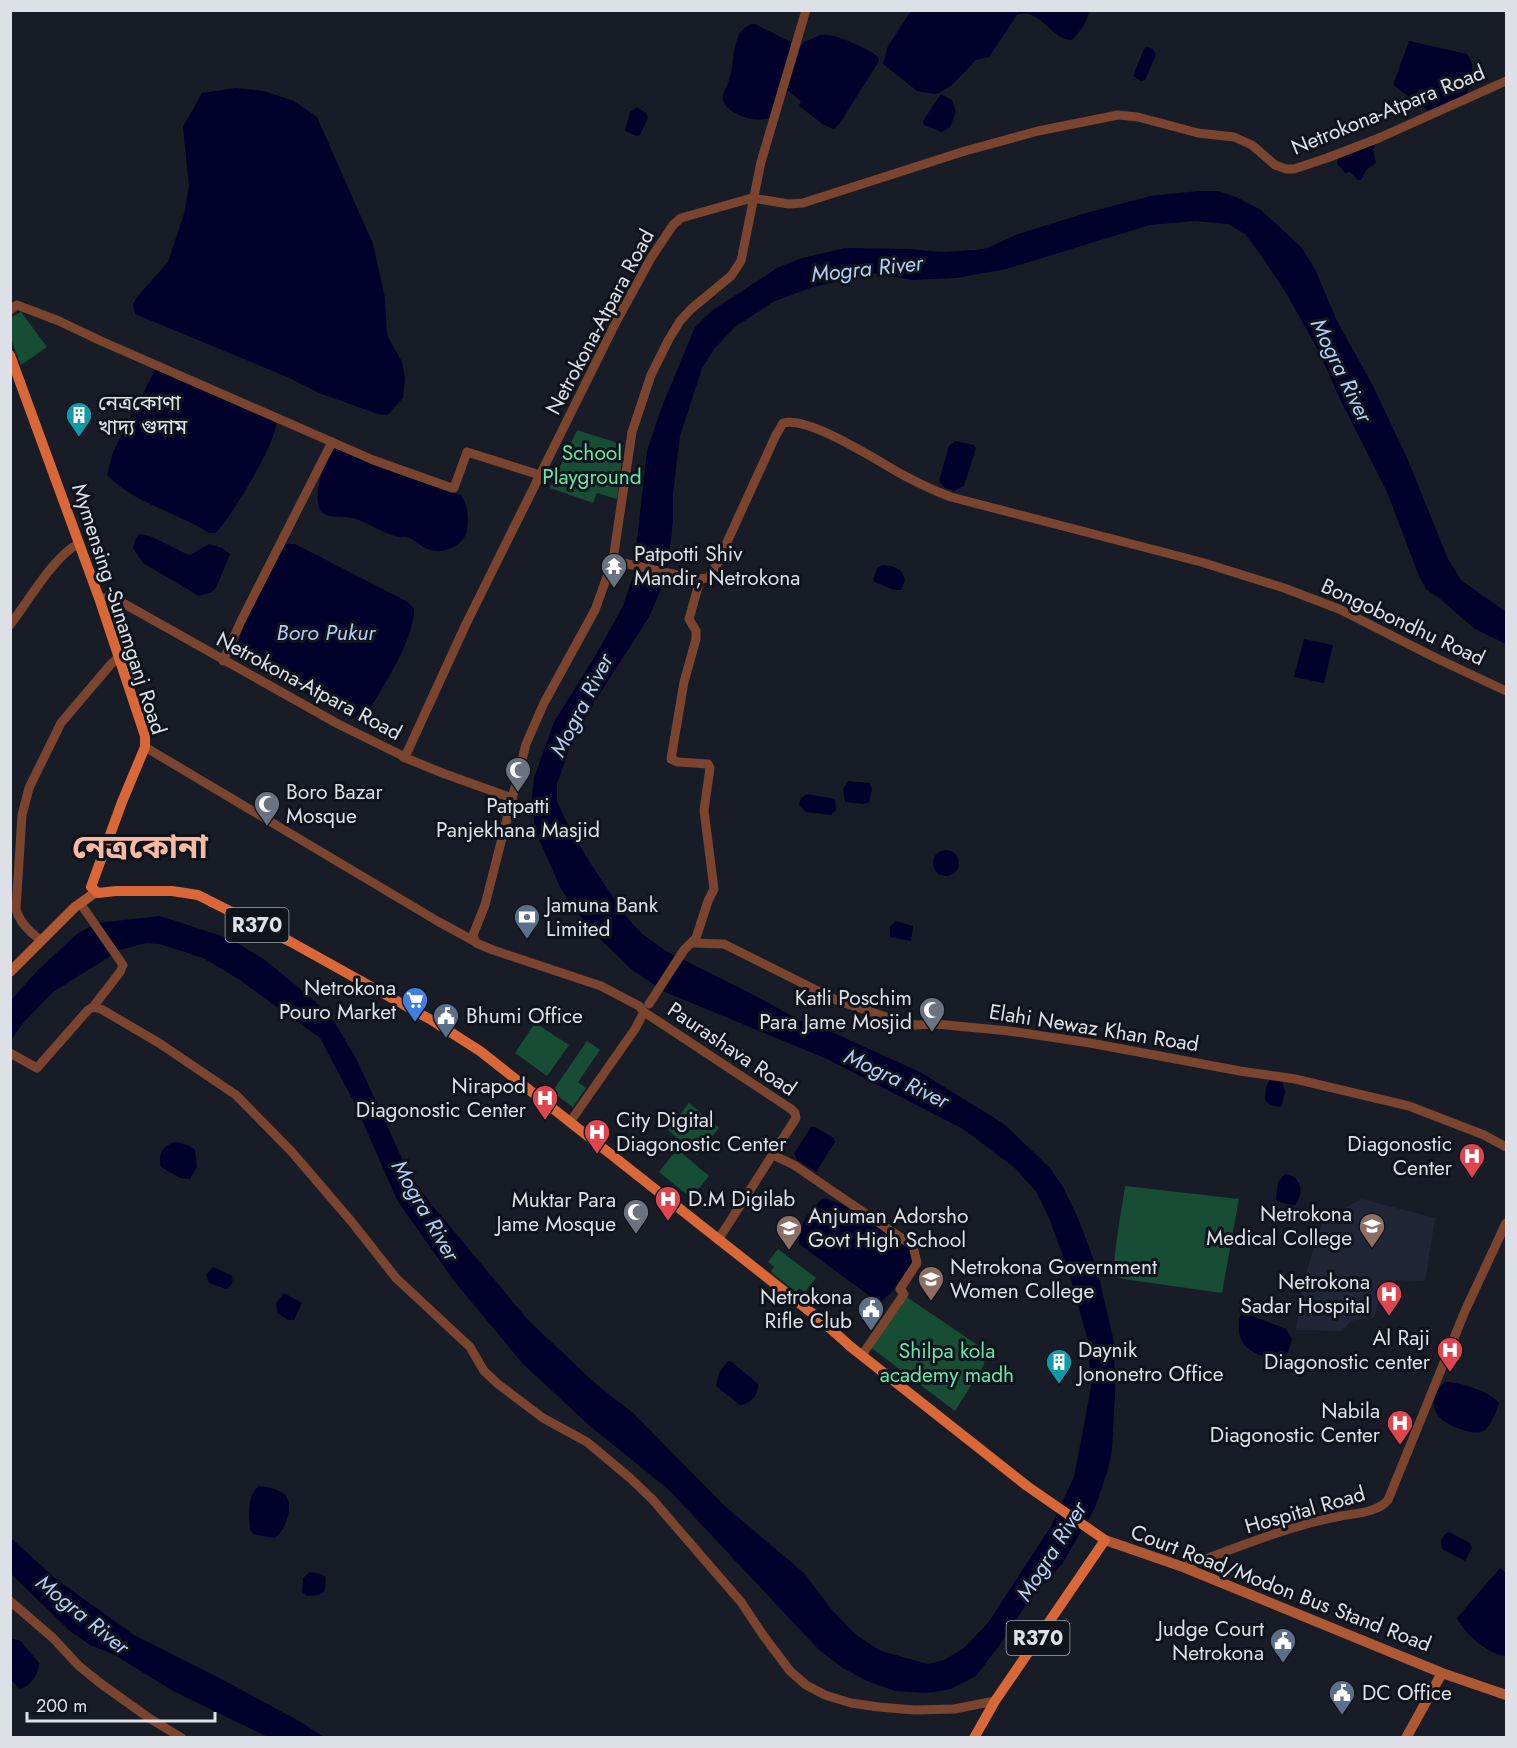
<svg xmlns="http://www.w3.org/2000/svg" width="1517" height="1748" font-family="Jost,'Noto Sans Bengali',sans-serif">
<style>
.built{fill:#202635}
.green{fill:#174d34}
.water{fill:#00002b}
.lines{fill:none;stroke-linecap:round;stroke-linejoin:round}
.tertiary{stroke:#7a442e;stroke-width:9}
.secondary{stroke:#af5834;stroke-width:10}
.primary{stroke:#d96737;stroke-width:10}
.labels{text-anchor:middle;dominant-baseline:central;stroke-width:6;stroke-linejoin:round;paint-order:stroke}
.shield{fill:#0f131c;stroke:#9fa2aa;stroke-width:1.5}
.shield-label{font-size:20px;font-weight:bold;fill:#dde0e7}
.street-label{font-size:21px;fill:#dde0e7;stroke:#0f131c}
.poi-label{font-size:21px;fill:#dde0e7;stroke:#0f131c;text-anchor:start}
.park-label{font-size:21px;fill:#60e9a7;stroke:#0f131c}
.water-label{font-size:22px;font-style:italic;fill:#b4ccf3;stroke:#0f131c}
.town-label{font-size:33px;font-weight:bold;fill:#f9baa4;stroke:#0f131c}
</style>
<rect width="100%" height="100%" fill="#181c26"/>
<!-- built -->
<path class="built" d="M 1362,1199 L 1435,1218 L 1425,1281 L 1386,1280 L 1374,1317 L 1351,1321 L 1342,1331 L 1296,1330 L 1302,1286 L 1323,1219 Z"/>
<!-- green -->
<g class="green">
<path d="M 21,312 L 47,347 L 21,365 L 11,339 L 11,317 Z"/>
<path d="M 577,430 L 624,445 L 617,499 L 597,493 L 593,503 L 550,488 Z"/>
<path d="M 535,1023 L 569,1045 L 547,1076 L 515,1053 Z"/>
<path d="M 587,1041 L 600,1050 L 578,1082 L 586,1088 L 573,1107 L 552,1092 Z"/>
<path d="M 689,1103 L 719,1128 L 697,1155 L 668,1130 Z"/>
<path d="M 677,1149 L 709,1176 L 691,1198 L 659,1172 Z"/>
<path d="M 1125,1186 L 1239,1199 L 1222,1293 L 1123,1279 L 1115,1276 C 1111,1264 1123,1203 1125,1186 Z"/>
<path d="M 778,1249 L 816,1278 L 805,1292 L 799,1288 L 796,1292 L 771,1272 L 774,1267 L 768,1262 Z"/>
<path d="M 905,1296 L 985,1350 L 984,1365 L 955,1411 L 869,1346 Z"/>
</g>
<!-- water -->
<g class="water">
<path d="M 911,11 L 1089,10 C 1088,23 1080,31 1072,40 C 1051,40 1039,6 1017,15 L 989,57 L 976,60 L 952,85 L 939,93 L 934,94 L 917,91 L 883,64 L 888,46 Z"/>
<path d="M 751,24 L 755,24 L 791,42 L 791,47 L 770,117 C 759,125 726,114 723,100 C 722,93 726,89 728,83 C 734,68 732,51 738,37 C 740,31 745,27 751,24 Z"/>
<path d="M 821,35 C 835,33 867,48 878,57 L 879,61 L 840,123 L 834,129 L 824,125 L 799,106 L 801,101 L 787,90 L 800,48 L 804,42 Z"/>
<path d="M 1409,41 L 1467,54 C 1477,66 1471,83 1466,96 L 1433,111 L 1427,110 L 1393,85 Z"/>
<path d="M 1147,47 L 1153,49 L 1156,55 L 1145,80 L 1141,81 L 1133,76 L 1144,49 Z"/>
<path d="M 236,88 L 264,91 L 294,101 L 317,117 L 373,244 L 385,298 L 387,335 L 402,362 L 405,378 L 403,398 L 387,415 L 378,414 L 319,393 L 285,376 L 135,314 L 133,304 L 137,297 L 168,262 L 184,214 L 189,186 L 183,127 L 202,93 Z"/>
<path d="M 941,94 L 952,100 L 956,112 L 950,127 L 942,132 L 924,125 L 923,121 Z"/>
<path d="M 637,107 L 646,113 L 648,118 L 640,135 L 637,136 L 627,132 L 625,130 L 630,112 Z"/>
<path d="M 1376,144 L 1373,150 L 1376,163 L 1367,169 L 1361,180 L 1358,180 L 1350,172 L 1345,173 L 1337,163 L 1338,159 L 1350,152 Z"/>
<path d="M 1198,191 L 1218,191 L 1236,197 L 1261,210 L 1302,248 L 1315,269 L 1337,321 L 1372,384 L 1408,460 L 1448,559 L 1461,580 L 1506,612 L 1506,644 L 1475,629 L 1439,598 L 1426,589 L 1419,576 L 1387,492 L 1340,399 L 1318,350 L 1285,291 L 1260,254 L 1245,234 L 1228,224 L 1195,221 L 1150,225 L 1006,269 L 956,278 L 912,280 L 872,273 L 810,288 L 773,302 L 735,327 L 715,348 L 702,368 L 680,436 L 673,494 L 673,521 L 668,564 L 662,587 L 649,617 L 575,732 L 557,784 L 557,801 L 565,819 L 587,858 L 624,914 L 641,933 L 666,951 L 750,993 L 801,1021 L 834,1033 L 920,1072 L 1004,1124 L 1049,1167 L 1063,1187 L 1078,1218 L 1097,1269 L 1114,1342 L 1115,1395 L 1112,1450 L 1108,1469 L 1095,1508 L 1062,1564 L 1031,1597 L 1001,1643 L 976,1676 L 951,1689 L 927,1693 L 895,1691 L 867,1681 L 843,1668 L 820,1651 L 669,1490 L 590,1426 L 523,1364 L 454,1281 L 397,1200 L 355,1104 L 320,1038 L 240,980 L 203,958 L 160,944 L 146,943 L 120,950 L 53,992 L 24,1022 L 11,1040 L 11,1000 L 38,970 L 77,934 L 97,923 L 160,916 L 231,939 L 265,960 L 316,1002 L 335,1023 L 357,1060 L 409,1174 L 432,1205 L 529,1321 L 597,1385 L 633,1413 L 726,1507 L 804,1573 L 832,1610 L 856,1635 L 881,1651 L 928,1664 L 944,1660 L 964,1648 L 988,1623 L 1051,1526 L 1074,1477 L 1091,1388 L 1088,1341 L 1069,1272 L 1049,1218 L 1037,1193 L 1015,1168 L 963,1129 L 827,1059 L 665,992 L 631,969 L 598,937 L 575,910 L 560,887 L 535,830 L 532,799 L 534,778 L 554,722 L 597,653 L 623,606 L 633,576 L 647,451 L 661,409 L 695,327 L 713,310 L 777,268 L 799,259 L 845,248 L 909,249 L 941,252 L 976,250 L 987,248 L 1018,234 L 1086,213 L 1151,196 Z"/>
<path d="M 155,370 L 159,370 L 276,422 C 279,438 229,522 215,533 L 209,533 C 177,512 135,504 107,475 L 113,452 Z"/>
<path d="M 955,441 L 974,445 L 976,448 L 964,486 L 954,491 L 945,488 L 939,481 L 949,446 Z"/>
<path d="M 337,448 L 410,478 L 461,495 C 468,505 469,518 467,530 C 464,547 441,555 427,549 C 420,546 414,539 407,537 C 404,536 401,538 398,537 C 383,533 370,524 356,519 C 345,515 329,520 321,511 C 311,497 325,456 337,448 Z"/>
<path d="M 139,534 C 152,534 175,550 190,555 L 209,544 L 222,548 L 230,554 L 229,557 L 216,588 L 212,592 L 199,596 L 143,563 L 133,548 L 135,540 Z"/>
<path d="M 284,544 L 295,544 L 406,601 L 414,608 C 415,641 380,690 364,719 C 350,721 318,700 305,693 C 289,684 246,665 239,650 C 233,635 275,561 284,544 Z"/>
<path d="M 882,565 C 894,566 903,568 905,581 L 901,590 L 894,590 L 873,581 L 877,568 Z"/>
<path d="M 1304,639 L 1333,645 L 1324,683 L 1294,677 Z"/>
<path d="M 848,781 L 870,783 L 872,789 L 869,802 L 864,804 L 845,802 L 843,789 Z"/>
<path d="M 807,794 L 835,799 L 836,810 L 831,815 L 806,812 L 799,805 L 801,798 Z"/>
<circle cx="946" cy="863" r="13"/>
<path d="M 896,921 L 913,926 L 911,941 L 890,937 L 890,927 Z"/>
<path d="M 1270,1079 L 1282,1081 L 1285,1092 L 1281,1107 L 1270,1105 L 1265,1100 L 1266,1087 Z"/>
<path d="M 811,1127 L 815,1127 L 834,1138 L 835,1142 L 816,1172 L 797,1160 L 794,1154 Z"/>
<path d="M 177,1142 L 190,1146 L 195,1150 L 197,1167 L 190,1179 L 180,1178 L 161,1167 C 157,1155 164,1143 177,1142 Z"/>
<path d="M 1285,1174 C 1301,1176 1305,1192 1295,1205 L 1278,1202 L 1276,1199 L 1278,1182 Z"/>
<path d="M 824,1198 L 841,1204 L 902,1242 L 909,1247 L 914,1262 L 907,1277 L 882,1301 L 875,1300 L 799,1244 C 796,1229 812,1205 824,1198 Z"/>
<path d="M 213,1267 L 231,1275 C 234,1280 232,1287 226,1289 L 209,1283 L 206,1275 Z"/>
<path d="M 284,1293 L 302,1303 L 294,1320 L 288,1320 L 277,1313 L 276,1303 Z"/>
<path d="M 1242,1312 L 1286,1329 L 1292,1339 L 1285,1363 C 1267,1357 1241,1354 1239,1331 C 1239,1323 1238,1320 1242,1312 Z"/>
<path d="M 728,1361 L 732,1362 L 758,1384 C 759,1395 750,1404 740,1405 L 716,1386 L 719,1373 Z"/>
<path d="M 1445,1382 C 1460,1382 1489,1391 1499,1403 C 1498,1410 1490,1426 1484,1431 C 1474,1438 1407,1418 1445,1382 Z"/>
<path d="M 259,1486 C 268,1487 280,1489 286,1496 C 294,1507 285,1532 274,1538 L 253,1534 L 250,1529 C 249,1516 247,1494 259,1486 Z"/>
<path d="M 1449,1532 L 1470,1543 L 1472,1548 L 1465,1561 L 1442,1549 L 1441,1541 L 1444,1535 Z"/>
<path d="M 11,1538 L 56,1579 L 134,1635 L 225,1681 L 299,1721 L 324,1737 L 268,1737 L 173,1691 L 113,1654 L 90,1645 L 71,1632 L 11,1574 Z"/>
<path d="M 1500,1568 L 1506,1573 L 1506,1656 C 1487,1654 1466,1635 1457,1618 Z"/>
<path d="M 310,1572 L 321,1574 L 326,1577 L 325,1591 L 319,1595 L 307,1596 L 302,1592 L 303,1578 Z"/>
<path d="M 10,1638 L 21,1641 L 39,1663 C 39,1675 31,1685 20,1689 L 11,1680 Z"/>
</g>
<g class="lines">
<!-- tertiary -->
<g class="tertiary">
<path d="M 10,310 L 17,305 L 59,321 L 101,341 L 373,460 L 452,488 L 454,488 L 467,452 L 540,475"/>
<path d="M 619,562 L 695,579 L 708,578 L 717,564 L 776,435 L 783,423 C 810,416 879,462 905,476 C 920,484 935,491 951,497 L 1201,562 L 1284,588 L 1339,609 L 1436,658 L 1506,691"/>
<path d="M 99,598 L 114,598 L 338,724 L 405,757 L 466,624 L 616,322 L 651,258 L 673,225 L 681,218 L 752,198 L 789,204 L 803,203 L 965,151 L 1038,131 L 1118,115 L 1138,117 L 1198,133 L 1234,137 L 1252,145 L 1275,165 L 1286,169 L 1294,169 L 1327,158 L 1379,138 L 1506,81"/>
<path d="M 10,625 C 27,603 54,556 78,544"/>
<path d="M 223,661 L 241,621 L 332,442"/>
<path d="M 145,747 L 439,922 L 474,941"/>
<path d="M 403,757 L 445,774 L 512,798"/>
<path d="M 80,903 L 123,965 L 120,972 L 93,1007"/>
<path d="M 41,941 C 31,932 20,924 16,909 L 22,815 L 29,788 L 61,723 L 111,664 L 118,658"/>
<path d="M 692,943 L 724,944 L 836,1000 L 895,1020 L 916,1025 L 936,1024 L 1009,1031 L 1090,1043 L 1240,1071 L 1295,1079 L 1409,1106 L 1484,1135 L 1506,1147"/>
<path d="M 649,1004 L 684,950 L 696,938 L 708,901 L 714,889 L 704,810 L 710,768 L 708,764 L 678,762 L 671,759 L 684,682 L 696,639 L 696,631 L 689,619 L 700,580"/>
<path d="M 644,1012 L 791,1109 L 795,1113 L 796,1118 L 718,1240"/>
<path d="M 10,1053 L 37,1068 L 88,1010 L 93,1007 L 101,1009 L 159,1043 L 236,1095 L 291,1151 L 351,1221 L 396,1278 L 470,1347 L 484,1371 L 498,1384 L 543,1418 L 587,1442 L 630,1478 L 652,1499 L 741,1602 L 763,1635 L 790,1671 L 806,1685 L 825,1695 L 851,1703 L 879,1707 L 914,1710 L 954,1709 L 995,1701"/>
<path d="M 570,1122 L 635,1029 L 644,1012 L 639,1006 L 601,986 L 493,950 L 476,943 L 473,935 L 485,905 L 526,744 L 544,703 L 595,610 L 613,560 L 632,432 L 651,375 L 669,339 L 680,321 L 691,309 L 731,276 L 741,261 L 761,162 L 806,10"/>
<path d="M 773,1155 L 794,1165 L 913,1246 L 917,1263 L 900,1289 L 904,1294 L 862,1355"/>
<path d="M 1183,1567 C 1234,1549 1287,1526 1341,1516 C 1356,1513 1377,1513 1388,1500 L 1465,1311 L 1506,1223"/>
<path d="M 10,1601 L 53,1638 L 79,1666 L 100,1683 L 149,1718 L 182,1738"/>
</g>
<!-- secondary -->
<g class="secondary">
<path d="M 10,972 L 75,907 L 96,892"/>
<path d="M 1105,1540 L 1183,1567 L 1442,1673 L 1506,1695"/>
<path d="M 1406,1738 L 1442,1673"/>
</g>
<!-- primary -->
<path class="primary" d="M 10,355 L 99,598 L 145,736 L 145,747 L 122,802 L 91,887 L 98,893 L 116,891 L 172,891 L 198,895 L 291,942 L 433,1021 L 480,1051 L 822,1321 L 851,1347 L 1027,1486 L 1105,1540 L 995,1701 L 974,1738"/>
</g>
<!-- icons -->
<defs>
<g id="building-pin" transform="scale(1.35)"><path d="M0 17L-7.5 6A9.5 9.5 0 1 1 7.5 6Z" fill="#0f9aa8" stroke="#0f131c"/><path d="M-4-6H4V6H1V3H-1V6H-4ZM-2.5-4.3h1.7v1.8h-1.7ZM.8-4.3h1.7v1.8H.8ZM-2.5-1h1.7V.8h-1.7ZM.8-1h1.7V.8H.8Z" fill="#fff"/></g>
<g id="temple-pin" transform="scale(1.35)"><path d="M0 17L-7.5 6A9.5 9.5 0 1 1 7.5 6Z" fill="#6b7280" stroke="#0f131c"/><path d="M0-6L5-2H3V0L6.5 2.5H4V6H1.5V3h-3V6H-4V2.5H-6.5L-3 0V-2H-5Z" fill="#fff"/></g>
<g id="mosque-pin" transform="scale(1.35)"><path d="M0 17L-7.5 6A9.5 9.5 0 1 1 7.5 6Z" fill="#6b7280" stroke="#0f131c"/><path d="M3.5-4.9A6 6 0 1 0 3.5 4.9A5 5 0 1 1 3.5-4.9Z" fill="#fff"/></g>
<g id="bank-pin" transform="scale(1.35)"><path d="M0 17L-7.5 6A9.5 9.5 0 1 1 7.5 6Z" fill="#5c6f8a" stroke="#0f131c"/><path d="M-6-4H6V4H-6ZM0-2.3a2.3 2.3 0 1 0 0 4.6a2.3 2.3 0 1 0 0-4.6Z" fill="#fff"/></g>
<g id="supermarket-pin" transform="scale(1.35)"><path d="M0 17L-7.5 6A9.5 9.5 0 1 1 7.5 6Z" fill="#3f7fe0" stroke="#0f131c"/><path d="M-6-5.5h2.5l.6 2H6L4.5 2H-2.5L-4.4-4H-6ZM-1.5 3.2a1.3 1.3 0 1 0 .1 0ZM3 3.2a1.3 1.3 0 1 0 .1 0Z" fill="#fff"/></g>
<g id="civic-pin" transform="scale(1.35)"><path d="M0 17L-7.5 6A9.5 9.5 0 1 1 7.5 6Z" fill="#5c6f8a" stroke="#0f131c"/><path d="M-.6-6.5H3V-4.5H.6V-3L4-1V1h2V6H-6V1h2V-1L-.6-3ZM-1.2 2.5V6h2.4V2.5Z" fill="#fff"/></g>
<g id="hospital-pin" transform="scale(1.35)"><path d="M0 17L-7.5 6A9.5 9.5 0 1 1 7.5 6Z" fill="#e0444e" stroke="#0f131c"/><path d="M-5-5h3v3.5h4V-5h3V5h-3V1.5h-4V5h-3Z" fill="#fff"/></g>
<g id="university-pin" transform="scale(1.35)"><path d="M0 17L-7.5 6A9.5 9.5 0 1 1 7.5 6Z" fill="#8d6e63" stroke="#0f131c"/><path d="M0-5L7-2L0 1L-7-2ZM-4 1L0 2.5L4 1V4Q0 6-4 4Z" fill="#fff"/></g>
<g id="school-pin" transform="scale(1.35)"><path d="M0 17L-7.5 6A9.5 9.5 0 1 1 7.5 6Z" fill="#8d6e63" stroke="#0f131c"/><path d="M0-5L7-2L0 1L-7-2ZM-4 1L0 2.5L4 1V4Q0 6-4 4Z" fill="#fff"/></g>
</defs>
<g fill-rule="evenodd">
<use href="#building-pin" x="79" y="415"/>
<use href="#temple-pin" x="614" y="566"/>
<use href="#mosque-pin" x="518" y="770"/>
<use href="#mosque-pin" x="267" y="804"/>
<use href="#bank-pin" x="527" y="917"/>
<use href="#supermarket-pin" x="415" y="1000"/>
<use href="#mosque-pin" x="932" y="1010"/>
<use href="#civic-pin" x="446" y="1016"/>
<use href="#hospital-pin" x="545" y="1098"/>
<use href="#hospital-pin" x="597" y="1132"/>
<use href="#hospital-pin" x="1472" y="1156"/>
<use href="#hospital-pin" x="668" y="1199"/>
<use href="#mosque-pin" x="636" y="1212"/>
<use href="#university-pin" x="1372" y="1226"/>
<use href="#school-pin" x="789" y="1228"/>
<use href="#university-pin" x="931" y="1279"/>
<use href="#hospital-pin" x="1389" y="1294"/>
<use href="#civic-pin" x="871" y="1309"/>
<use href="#hospital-pin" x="1450" y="1350"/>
<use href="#building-pin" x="1059" y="1362"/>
<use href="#hospital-pin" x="1400" y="1423"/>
<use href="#civic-pin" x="1283" y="1641"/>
<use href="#civic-pin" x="1342" y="1693"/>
</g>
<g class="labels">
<!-- shield labels -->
<g class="shield">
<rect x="225.5" y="908" width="63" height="34" rx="4.5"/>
<rect x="1006.5" y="1621" width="63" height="34" rx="4.5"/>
</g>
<g class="shield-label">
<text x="257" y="925">R370</text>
<text x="1038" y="1638">R370</text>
</g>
<!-- street labels -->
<g class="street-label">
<text transform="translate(1388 110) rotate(-22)">Netrokona-Atpara Road</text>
<text transform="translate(600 322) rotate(-62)">Netrokona-Atpara Road</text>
<text transform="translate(119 609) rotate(72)">Mymensing -Sunamganj Road</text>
<text transform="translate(1403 622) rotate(25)">Bongobondhu Road</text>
<text transform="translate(309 686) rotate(28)">Netrokona-Atpara Road</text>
<text transform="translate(1094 1028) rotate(9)">Elahi Newaz Khan Road</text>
<text transform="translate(732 1049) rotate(34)">Paurashava Road</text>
<text transform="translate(1305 1510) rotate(-16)">Hospital Road</text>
<text transform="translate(1281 1588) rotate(21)">Court Road/Modon Bus Stand Road</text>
</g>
<!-- poi labels -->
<g class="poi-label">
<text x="98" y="403">‌নেত্র‌কোণা<tspan x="98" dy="24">খাদ্য গুদাম</tspan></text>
<text x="634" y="554">Patpotti Shiv<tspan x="634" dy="24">Mandir, Netrokona</tspan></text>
<text x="286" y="792">Boro Bazar<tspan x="286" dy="24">Mosque</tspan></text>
<text x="518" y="806" text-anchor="middle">Patpatti<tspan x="518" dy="24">Panjekhana Masjid</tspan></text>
<text x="546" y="905">Jamuna Bank<tspan x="546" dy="24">Limited</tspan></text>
<text x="396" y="988" text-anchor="end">Netrokona<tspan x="396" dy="24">Pouro Market</tspan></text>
<text x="912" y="998" text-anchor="end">Katli Poschim<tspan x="912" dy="24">Para Jame Mosjid</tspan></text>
<text x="466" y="1016">Bhumi Office</text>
<text x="526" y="1086" text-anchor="end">Nirapod<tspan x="526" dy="24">Diagonostic Center</tspan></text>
<text x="616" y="1120">City Digital<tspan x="616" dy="24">Diagonostic Center</tspan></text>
<text x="1452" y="1144" text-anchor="end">Diagonostic<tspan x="1452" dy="24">Center</tspan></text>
<text x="688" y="1199">D.M Digilab</text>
<text x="616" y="1200" text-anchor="end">Muktar Para<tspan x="616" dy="24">Jame Mosque</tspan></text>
<text x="1352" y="1214" text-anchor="end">Netrokona<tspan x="1352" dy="24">Medical College</tspan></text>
<text x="808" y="1216">Anjuman Adorsho<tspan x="808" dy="24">Govt High School</tspan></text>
<text x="950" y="1267">Netrokona Government<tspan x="950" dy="24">Women College</tspan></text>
<text x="1370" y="1282" text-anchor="end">Netrokona<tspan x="1370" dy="24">Sadar Hospital</tspan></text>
<text x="852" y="1297" text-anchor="end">Netrokona<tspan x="852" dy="24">Rifle Club</tspan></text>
<text x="1430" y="1338" text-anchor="end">Al Raji<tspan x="1430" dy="24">Diagonostic center</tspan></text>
<text x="1078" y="1350">Daynik<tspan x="1078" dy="24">Jononetro Office</tspan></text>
<text x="1380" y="1411" text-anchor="end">Nabila<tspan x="1380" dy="24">Diagonostic Center</tspan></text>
<text x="1264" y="1629" text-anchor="end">Judge Court<tspan x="1264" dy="24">Netrokona</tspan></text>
<text x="1362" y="1693">DC Office</text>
</g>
<!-- park labels -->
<g class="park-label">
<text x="592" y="453">School<tspan x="592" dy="24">Playground</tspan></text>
<text x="947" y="1351">Shilpa kola<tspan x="947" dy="24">academy madh</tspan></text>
</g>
<!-- water labels -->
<g class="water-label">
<text transform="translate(867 268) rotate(-6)">Mogra River</text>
<text transform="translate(1342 370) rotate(64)">Mogra River</text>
<text x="326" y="632">Boro Pukur</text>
<text transform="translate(581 705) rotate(-63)">Mogra River</text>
<text transform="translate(897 1078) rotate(25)">Mogra River</text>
<text transform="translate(426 1210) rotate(60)">Mogra River</text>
<text transform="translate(1051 1551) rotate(-58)">Mogra River</text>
<text transform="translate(83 1614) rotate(39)">Mogra River</text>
</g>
<!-- town labels -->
<g class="town-label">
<text x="140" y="846">নেত্রকোনা</text>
</g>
</g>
<!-- border -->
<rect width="1517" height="1748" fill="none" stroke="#dde0e7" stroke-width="24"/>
<!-- scale -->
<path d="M27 1712v9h188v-9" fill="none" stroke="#dde0e7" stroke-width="3"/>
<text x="36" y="1712" font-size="18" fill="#dde0e7" stroke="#0f131c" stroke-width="4.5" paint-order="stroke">200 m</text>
</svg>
